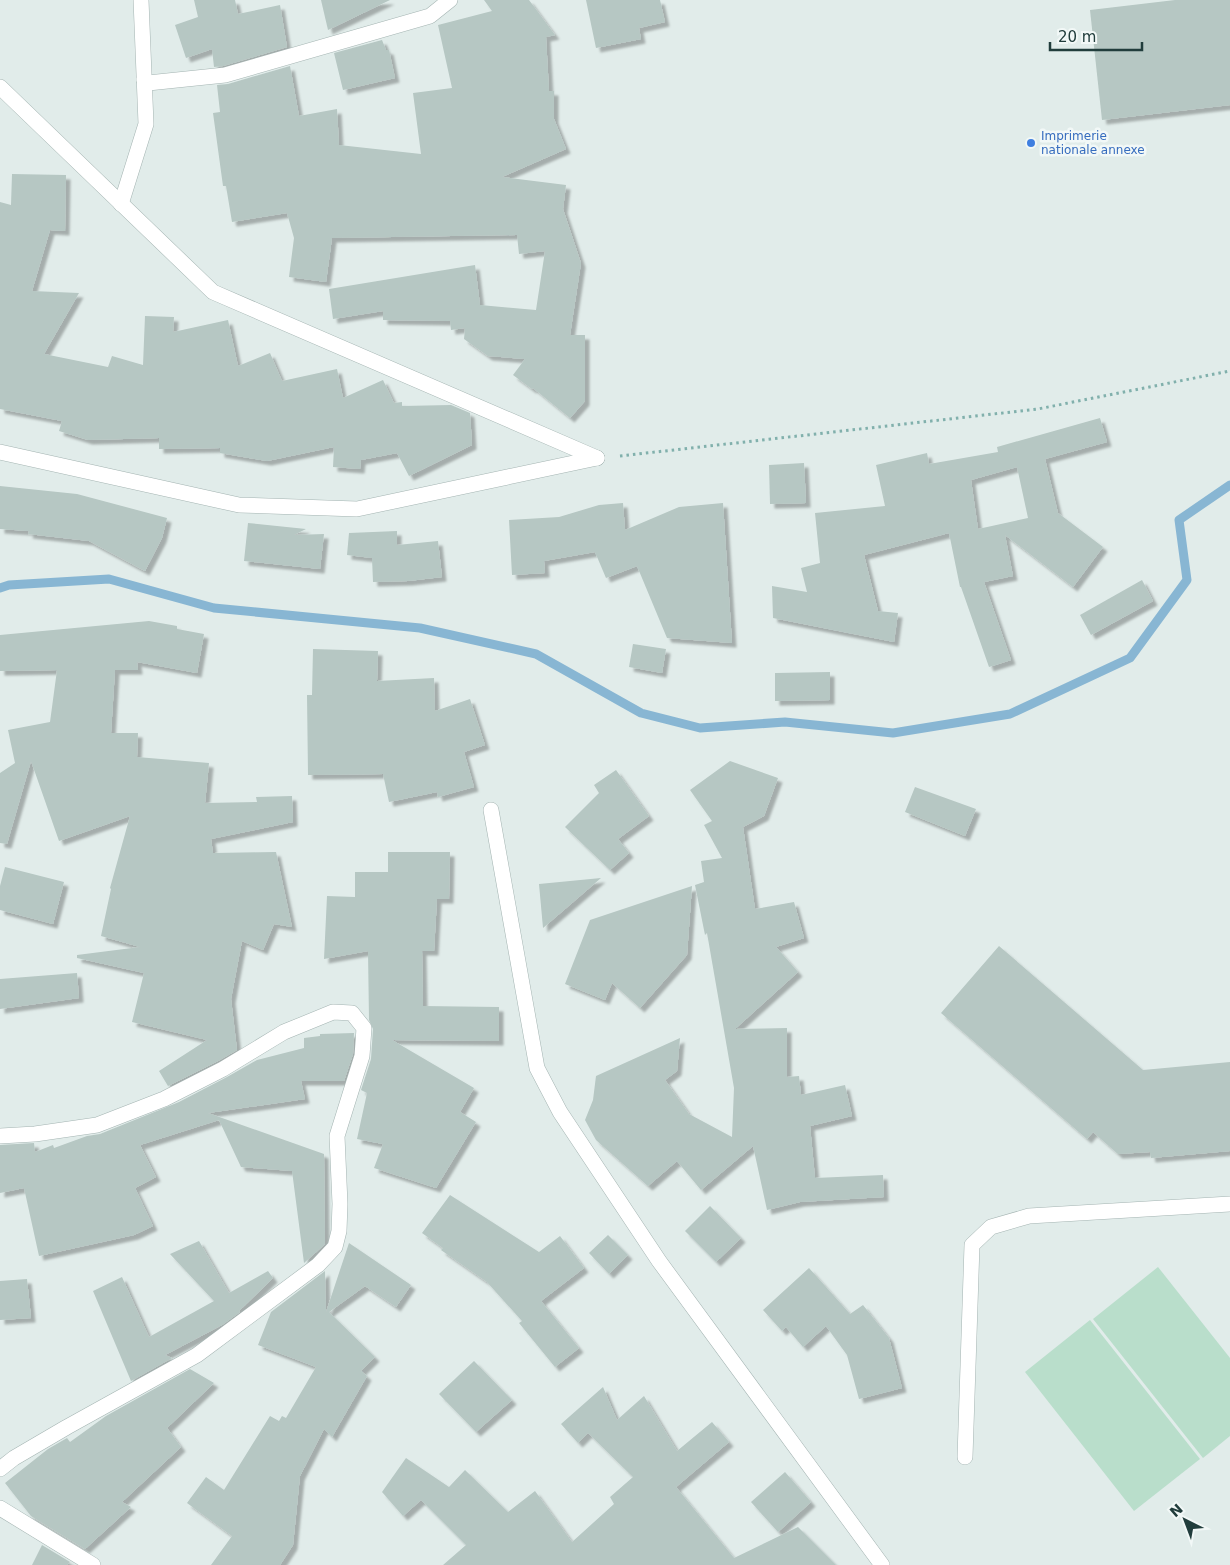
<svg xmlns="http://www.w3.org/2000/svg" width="1230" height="1565" font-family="'DejaVu Sans',sans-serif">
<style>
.pitch{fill:#b9decb}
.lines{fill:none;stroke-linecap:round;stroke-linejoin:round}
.stream{stroke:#88b6d3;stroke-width:9}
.building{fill:#b6c7c3;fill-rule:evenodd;filter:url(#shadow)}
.minor-casing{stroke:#a4b4b2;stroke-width:16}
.path{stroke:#81b0ac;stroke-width:3;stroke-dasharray:2.5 4;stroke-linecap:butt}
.minor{stroke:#fff;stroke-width:15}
.shop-dot{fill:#3f7fe0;stroke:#f2f8f7;stroke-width:2}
.labels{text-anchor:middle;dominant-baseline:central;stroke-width:5;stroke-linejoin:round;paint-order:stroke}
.shop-label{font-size:12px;fill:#366cbe;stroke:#f2f8f7;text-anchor:start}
</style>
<defs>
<filter id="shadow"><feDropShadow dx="4.5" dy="4.5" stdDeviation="1" flood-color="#0004"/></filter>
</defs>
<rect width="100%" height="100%" fill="#e1ecea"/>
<!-- pitch -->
<g class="pitch">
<path d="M 1158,1267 L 1230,1358 L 1230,1436 L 1203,1458 L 1093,1319 Z"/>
<path d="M 1090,1320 L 1200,1459 L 1134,1511 L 1025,1372 Z"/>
</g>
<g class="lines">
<!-- stream -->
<path class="stream" d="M 0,588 L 9,585 L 109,579 L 214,608 L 420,628 L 536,654 L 641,713 L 700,728 L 785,722 L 893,733 L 1010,714 L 1130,658 L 1187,580 L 1179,520 L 1230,485"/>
</g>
<!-- building -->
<g class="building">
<path d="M 194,0 L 235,0 L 238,14 L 280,5 L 287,47 L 223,66 L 214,67 L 212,49 L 186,58 L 175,25 L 198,17 Z"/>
<path d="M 321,0 L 390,0 L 328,30 Z"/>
<path d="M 484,0 L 529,0 L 555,35 L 546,37 L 549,91 L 554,91 L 554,119 L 566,149 L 502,177 L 566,185 L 563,209 L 581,263 L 570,335 L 585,335 L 585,401 L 570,418 L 533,388 L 532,389 L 513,375 L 525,359 L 488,356 L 464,339 L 465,328 L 451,330 L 450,321 L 383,320 L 383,311 L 333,319 L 329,289 L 475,265 L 480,305 L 536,310 L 545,251 L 519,254 L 517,235 L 332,238 L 326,282 L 289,277 L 294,238 L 287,213 L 232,222 L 226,186 L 223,186 L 213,113 L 220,112 L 217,85 L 228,84 L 290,66 L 299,116 L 337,109 L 339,145 L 421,154 L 413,93 L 452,88 L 438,25 L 492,11 Z"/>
<path d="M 586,0 L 660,0 L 665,22 L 639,28 L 641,39 L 596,48 Z"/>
<path d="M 1175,0 L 1230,0 L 1230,105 L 1102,120 L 1090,10 Z"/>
<path d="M 382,40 L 386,50 L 389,50 L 395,78 L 343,90 L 334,53 Z"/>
<path d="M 12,174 L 66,175 L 65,231 L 50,230 L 32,291 L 79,293 L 44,354 L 108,367 L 112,356 L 143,365 L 145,316 L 174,317 L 173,332 L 228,320 L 238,366 L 270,353 L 282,381 L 337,369 L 343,398 L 383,380 L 394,403 L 402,402 L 402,406 L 451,405 L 470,413 L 472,445 L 409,476 L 397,453 L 361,460 L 360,469 L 333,467 L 334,447 L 267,461 L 220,453 L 220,448 L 159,449 L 159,438 L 88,440 L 59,431 L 62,421 L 0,409 L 0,202 L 11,205 Z"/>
<path d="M 1100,418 L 1107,442 L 1045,459 L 1058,513 L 1103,547 L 1073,587 L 1005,535 L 1013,576 L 984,582 L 1011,660 L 989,667 L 961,587 L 960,587 L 949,533 L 864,555 L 878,611 L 898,613 L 894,642 L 773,618 L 772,586 L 807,592 L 801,568 L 820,563 L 815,513 L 885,506 L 876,465 L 927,453 L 929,464 L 998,452 L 997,447 ZM 1017,467 L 1028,518 L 978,529 L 971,480 Z"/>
<path d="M 804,463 L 806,503 L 770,504 L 769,465 Z"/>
<path d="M 0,486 L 77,494 L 167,518 L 162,538 L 145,571 L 89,541 L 28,534 L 29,531 L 0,529 Z"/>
<path d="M 623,503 L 625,530 L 679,507 L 723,503 L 732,643 L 667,638 L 637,566 L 606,578 L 595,552 L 544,561 L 545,573 L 512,575 L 509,520 L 559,517 L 599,505 Z"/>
<path d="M 248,523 L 306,529 L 294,535 L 324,534 L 320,569 L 244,561 Z"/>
<path d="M 397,531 L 397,545 L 438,541 L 442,577 L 408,581 L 373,582 L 372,558 L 347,555 L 349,533 Z"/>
<path d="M 1142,580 L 1153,601 L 1091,635 L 1080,615 Z"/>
<path d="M 149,621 L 177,626 L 177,629 L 204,634 L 197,673 L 137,662 L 138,670 L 115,670 L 111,733 L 138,733 L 137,757 L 209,763 L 205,803 L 257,802 L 256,797 L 292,796 L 293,822 L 211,839 L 213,853 L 276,852 L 292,927 L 274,924 L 263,950 L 242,941 L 231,999 L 237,1050 L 218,1061 L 168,1086 L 159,1071 L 207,1040 L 132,1022 L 144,973 L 77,958 L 77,955 L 140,947 L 101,936 L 111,889 L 110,888 L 130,816 L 59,841 L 31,761 L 7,844 L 0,843 L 0,773 L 15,763 L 8,730 L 50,722 L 57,670 L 0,671 L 0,635 Z"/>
<path d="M 633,644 L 666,649 L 662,673 L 629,667 Z"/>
<path d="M 313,649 L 378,651 L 377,681 L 434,678 L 435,711 L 470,699 L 485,745 L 464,752 L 474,787 L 438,797 L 437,792 L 389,802 L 383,774 L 308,775 L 307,695 L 312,695 Z"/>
<path d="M 830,672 L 830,700 L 775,701 L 775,673 Z"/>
<path d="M 730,761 L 778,778 L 764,816 L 743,827 L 755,909 L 794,902 L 804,938 L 776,947 L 798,972 L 735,1029 L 787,1028 L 787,1077 L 799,1076 L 801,1095 L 845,1085 L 852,1116 L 810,1126 L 815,1178 L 883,1175 L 884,1197 L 800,1202 L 767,1210 L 753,1146 L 701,1190 L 677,1161 L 648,1186 L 596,1140 L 585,1120 L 593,1100 L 596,1076 L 680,1038 L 677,1071 L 665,1080 L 689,1114 L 732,1137 L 734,1088 L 707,933 L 705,935 L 695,885 L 704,882 L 701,861 L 722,858 L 704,825 L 712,821 L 690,790 Z"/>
<path d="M 616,770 L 649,816 L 618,839 L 629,853 L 610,870 L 565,827 L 599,793 L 594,785 Z"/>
<path d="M 915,787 L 976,809 L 965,836 L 905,812 Z"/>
<path d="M 388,852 L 450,852 L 449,899 L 437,899 L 434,951 L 422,951 L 423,1006 L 499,1007 L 499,1041 L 392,1040 L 474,1088 L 460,1112 L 476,1122 L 436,1188 L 374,1168 L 383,1144 L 357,1139 L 367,1093 L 361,1090 L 371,1059 L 373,1029 L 369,1020 L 368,951 L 324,959 L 327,896 L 355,897 L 355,872 L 388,872 Z"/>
<path d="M 5,867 L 64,882 L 53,924 L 0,910 L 0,886 Z"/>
<path d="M 601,878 L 543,928 L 539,884 Z"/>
<path d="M 692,886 L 687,955 L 640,1008 L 612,983 L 605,1000 L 565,984 L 590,920 Z"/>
<path d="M 999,946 L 1143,1070 L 1230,1062 L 1230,1151 L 1151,1158 L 1150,1152 L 1118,1154 L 1093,1132 L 1087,1139 L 941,1013 Z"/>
<path d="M 77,973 L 79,998 L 0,1009 L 0,979 Z"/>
<path d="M 354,1033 L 353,1054 L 344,1081 L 301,1081 L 305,1099 L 208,1113 L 324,1154 L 325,1244 L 304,1263 L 292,1171 L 241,1167 L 219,1120 L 140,1145 L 156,1177 L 135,1188 L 153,1226 L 134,1235 L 39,1256 L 24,1188 L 0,1193 L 0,1145 L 34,1143 L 35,1152 L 53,1145 L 54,1148 L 87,1136 L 100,1134 L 179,1102 L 227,1077 L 257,1060 L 304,1048 L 304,1038 L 320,1036 L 320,1034 Z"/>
<path d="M 450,1195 L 539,1252 L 560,1236 L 584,1268 L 541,1301 L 579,1348 L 555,1367 L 519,1323 L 522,1321 L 487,1282 L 441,1250 L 443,1248 L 422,1233 Z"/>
<path d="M 710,1206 L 741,1238 L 716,1262 L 685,1231 Z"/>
<path d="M 608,1235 L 628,1255 L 609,1274 L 589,1253 Z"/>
<path d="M 199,1241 L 229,1293 L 268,1271 L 273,1278 L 239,1311 L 240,1312 L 222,1325 L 165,1355 L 172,1358 L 131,1381 L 93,1291 L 122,1277 L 149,1337 L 214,1301 L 170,1254 Z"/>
<path d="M 349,1243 L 411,1285 L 396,1307 L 365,1286 L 329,1312 L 375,1357 L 361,1371 L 367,1376 L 332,1437 L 324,1429 L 300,1476 L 293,1545 L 280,1565 L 211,1565 L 232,1536 L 187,1503 L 206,1477 L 224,1490 L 270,1416 L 279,1421 L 282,1416 L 286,1418 L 316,1367 L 258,1345 L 271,1312 L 325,1271 L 326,1312 Z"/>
<path d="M 809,1268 L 850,1314 L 863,1305 L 889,1338 L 902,1388 L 859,1399 L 847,1355 L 826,1326 L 803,1347 L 786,1327 L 782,1331 L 763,1310 Z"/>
<path d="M 27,1279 L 31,1318 L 0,1320 L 0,1281 Z"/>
<path d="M 474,1361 L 512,1400 L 476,1432 L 439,1394 Z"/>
<path d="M 190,1369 L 214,1383 L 167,1428 L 181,1447 L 122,1502 L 131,1507 L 85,1549 L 31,1516 L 5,1483 L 48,1449 L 67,1438 L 70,1442 L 106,1416 Z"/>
<path d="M 603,1387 L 617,1420 L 644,1396 L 677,1451 L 712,1422 L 729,1442 L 676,1487 L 734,1558 L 798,1527 L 836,1565 L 443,1565 L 466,1545 L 421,1500 L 403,1516 L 382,1492 L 406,1458 L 449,1487 L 465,1470 L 508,1512 L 535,1491 L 572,1542 L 614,1504 L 610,1497 L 633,1477 L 588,1433 L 578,1443 L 561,1424 Z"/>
<path d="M 785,1472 L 811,1502 L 778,1532 L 751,1502 Z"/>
<path d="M 42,1545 L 70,1562 L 67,1565 L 32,1565 Z"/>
</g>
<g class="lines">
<!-- minor casing -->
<g class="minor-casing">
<g id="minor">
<path d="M 144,80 L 148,83 L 225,75 L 430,16 L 450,0"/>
<path d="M 0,87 L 213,292 L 597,458"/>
<path d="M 121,204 L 146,124 L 141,0"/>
<path d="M 0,452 L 239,505 L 357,509 L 597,458"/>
<path d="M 491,810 L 537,1068 L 560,1112 L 659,1261 L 882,1565"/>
<path d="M 0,1136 L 35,1134 L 97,1125 L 164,1099 L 223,1069 L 284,1032 L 333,1012 L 352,1013 L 364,1028 L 362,1056 L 337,1136 L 340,1204 L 339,1231 L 335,1247 L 318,1265 L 197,1355 L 67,1427 L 14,1458 L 0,1469"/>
<path d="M 965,1457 L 972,1245 L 991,1227 L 1029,1216 L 1230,1204"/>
<path d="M 0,1508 L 93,1565"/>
</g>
</g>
<!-- path -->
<path class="path" d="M 620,456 L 1038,409 L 1230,371"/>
<!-- minor -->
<use href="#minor" class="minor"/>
</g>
<!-- markers -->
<circle class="shop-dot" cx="1031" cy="143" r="5"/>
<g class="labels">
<!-- shop labels -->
<g class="shop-label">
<text x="1041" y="136">Imprimerie<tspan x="1041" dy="14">nationale annexe</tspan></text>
</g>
</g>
<!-- north arrow -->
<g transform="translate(1185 1520) rotate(318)" stroke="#f2f8f7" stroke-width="4" paint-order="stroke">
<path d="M0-4L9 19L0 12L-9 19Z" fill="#213d3c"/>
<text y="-8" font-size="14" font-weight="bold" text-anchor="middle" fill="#213d3c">N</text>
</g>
<!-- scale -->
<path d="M1050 42v8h92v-8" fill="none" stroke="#213d3c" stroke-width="2.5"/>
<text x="1058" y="42" font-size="15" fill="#213d3c" stroke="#f2f8f7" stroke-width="4" paint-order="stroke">20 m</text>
</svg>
